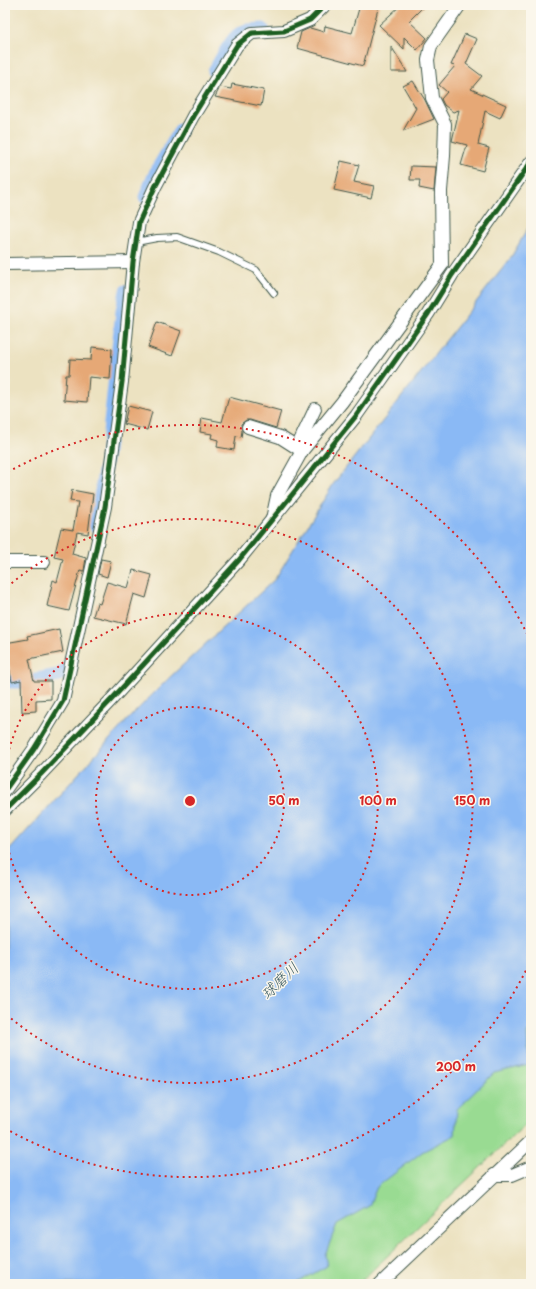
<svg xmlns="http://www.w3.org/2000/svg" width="536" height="1289" font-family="'Playpen Sans','Klee One',sans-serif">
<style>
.green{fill:#99db92;stroke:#5c8c63}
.water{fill:#8ab9f5;stroke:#547b94}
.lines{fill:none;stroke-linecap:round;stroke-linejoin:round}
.canal{stroke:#8ab9f5;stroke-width:13}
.building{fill:#e6a876}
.service-casing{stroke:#3e5649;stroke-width:8}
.minor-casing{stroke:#3e5649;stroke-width:14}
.service{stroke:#fff;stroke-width:6}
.minor{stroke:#fff;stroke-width:12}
.cycleway-casing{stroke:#fbf7ec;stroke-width:8}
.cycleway{stroke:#1b5e20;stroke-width:5}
.ring{fill:none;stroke:#d62828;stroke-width:2;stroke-dasharray:2 4}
.labels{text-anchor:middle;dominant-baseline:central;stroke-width:3;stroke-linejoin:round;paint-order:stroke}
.water-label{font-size:15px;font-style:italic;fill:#3a5c64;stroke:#fbf7ec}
.centre{fill:#d62828;stroke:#fbf7ec;stroke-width:2}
.ring-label{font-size:12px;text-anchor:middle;font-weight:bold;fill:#d62828;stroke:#fbf7ec;stroke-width:3;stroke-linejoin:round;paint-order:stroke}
</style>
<rect width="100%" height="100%" fill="#fbf7ec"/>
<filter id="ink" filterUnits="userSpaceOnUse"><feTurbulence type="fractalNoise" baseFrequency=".025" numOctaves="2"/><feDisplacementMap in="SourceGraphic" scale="8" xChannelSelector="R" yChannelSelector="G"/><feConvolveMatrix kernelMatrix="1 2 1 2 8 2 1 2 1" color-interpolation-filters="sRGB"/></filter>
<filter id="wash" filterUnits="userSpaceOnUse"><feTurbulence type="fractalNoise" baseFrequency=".012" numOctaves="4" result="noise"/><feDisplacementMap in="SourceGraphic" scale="16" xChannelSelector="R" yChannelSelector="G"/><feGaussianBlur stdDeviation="0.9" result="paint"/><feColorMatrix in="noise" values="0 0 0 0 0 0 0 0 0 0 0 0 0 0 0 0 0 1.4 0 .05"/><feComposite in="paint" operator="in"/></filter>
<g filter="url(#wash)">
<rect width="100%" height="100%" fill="#ece2c1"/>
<!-- green -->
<path class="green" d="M 531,945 L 531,1119 L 358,1284 L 220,1284 Z"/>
<!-- water -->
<path class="water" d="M 531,223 L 531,1029 L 527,1033 L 529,1065 L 494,1073 L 457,1109 L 455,1135 L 422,1152 L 377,1187 L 369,1206 L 337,1224 L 325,1255 L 327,1266 L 295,1284 L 5,1284 L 5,855 L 130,717 L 169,678 L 275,579 L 334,483 L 510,259 Z"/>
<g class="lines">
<!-- canal -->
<g class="canal">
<path d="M 214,71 C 221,60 231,35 244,31 C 250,29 257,30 263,29"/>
<path d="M 145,197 L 156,171 L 180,130"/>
<path d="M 96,526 L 107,451 L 122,311 L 126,291"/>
<path d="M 5,682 L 21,682 L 59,675 L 70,667 L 71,659"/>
</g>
</g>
<g id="blocks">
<!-- building -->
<g class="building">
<path d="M 360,5 L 379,5 L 363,66 L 297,48 L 301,32 L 310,28 L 324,32 L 325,26 L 352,33 Z"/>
<path d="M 401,5 L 425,5 L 409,21 L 427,38 L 417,50 L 404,37 L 404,49 L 379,25 Z"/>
<path d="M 465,34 L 477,39 L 466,64 L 482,76 L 471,89 L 506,105 L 500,118 L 485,111 L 478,145 L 489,148 L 483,171 L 461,165 L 467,145 L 452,141 L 459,110 L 453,112 L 444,105 L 441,99 L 447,92 L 439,85 L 455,66 L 451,65 Z"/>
<path d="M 391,46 L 407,72 L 391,72 Z"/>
<path d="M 413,81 L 425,100 L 434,119 L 403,131 L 416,108 L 403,86 Z"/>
<path d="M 232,84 L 264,90 L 261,106 L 215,97 L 220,87 L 231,89 Z"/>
<path d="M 341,161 L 359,165 L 354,182 L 374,186 L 371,198 L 334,190 Z"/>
<path d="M 411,166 L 436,167 L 434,191 L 419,188 L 420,180 L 410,180 Z"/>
<path d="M 157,322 L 181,331 L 172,356 L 148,347 Z"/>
<path d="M 92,347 L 112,349 L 110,379 L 89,377 L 87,402 L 64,400 L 66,375 L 69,375 L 70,359 L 91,360 Z"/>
<path d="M 229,397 L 281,411 L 276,428 L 250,420 L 246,420 L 241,424 L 242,431 L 241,437 L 236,436 L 234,450 L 217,447 L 218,440 L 211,438 L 212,434 L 200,432 L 202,418 L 222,422 Z"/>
<path d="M 128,406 L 152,412 L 147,430 L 124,424 Z"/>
<path d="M 72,490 L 93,494 L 88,534 L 77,532 L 72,554 L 86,558 L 84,571 L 80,570 L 69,611 L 47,606 L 53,580 L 57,582 L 63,559 L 54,557 L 61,528 L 73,530 L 78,502 L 70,501 Z"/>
<path d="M 101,559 L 111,561 L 107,577 L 98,574 Z"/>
<path d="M 133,570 L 152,575 L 146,598 L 134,594 L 126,624 L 93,616 L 97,603 L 100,604 L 107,582 L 128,588 Z"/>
<path d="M 59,629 L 63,652 L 29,659 L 34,681 L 51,681 L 51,699 L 36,700 L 36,711 L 22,712 L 21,680 L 12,682 L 8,661 L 5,661 L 5,643 L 28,639 L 27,636 Z"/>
</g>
</g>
</g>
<g filter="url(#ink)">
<use href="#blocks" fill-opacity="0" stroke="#3e5649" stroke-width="1"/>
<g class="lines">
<!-- service casing -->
<g class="service-casing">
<path id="service" d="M 136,242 L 157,238 L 177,237 L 219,252 L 256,270 L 274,293"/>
</g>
<!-- minor casing -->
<g class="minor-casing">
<g id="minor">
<path d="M 5,264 L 133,262"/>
<path d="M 248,427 L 280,437 L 302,451"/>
<path d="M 297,447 L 315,409"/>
<path d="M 272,519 L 277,496 L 302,451 L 342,402 L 442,265 L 441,191 L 444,156 L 445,124 L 432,98 L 428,60 L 431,46 L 460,5"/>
<path d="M 5,562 L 44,562"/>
<path d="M 5,790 L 34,749 L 63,701 L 105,507 L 122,382 L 133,262 L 139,222 L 155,187 L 193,116 L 237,45 L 252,33 L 284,31 L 310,20 L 325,5"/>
<path d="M 5,810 L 41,774 L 112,699 L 239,560 L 356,416 L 428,314 L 452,275 L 531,162"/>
<path d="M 494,1175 L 512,1175 L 531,1167"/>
<path d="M 380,1284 L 531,1141"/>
</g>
</g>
<!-- service -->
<use href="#service" class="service"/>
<!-- minor -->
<use href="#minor" class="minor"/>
<!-- cycleway casing -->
<g class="cycleway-casing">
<g id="cycleway">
<path d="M 5,790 L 34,749 L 63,701 L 105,507 L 122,382 L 133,262 L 139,222 L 155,187 L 193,116 L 237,45 L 252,33 L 284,31 L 310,20 L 325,5"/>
<path d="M 5,810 L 41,774 L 112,699 L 239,560 L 356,416 L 428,314 L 452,275 L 531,162"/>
</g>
</g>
<!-- cycleway -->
<use href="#cycleway" class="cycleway"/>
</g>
</g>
<!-- distance rings -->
<g class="ring">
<circle cx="190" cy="801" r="94"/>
<path d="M5 767A188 188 0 1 1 5 835"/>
<path d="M7 587A282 282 0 1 1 7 1015"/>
<path d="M531 960A376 376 0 0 1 8 1130M8 472A376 376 0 0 1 531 642"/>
</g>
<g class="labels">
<!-- water labels -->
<g class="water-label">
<text transform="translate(279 980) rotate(-44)">球磨川</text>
</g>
</g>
<circle cx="190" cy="801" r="6" class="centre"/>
<g class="ring-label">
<text x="284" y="805">50 m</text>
<text x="378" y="805">100 m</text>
<text x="472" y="805">150 m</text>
<text x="456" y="1071">200 m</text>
</g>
<!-- margin -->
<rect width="536" height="1289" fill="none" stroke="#fbf7ec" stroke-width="20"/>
</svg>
